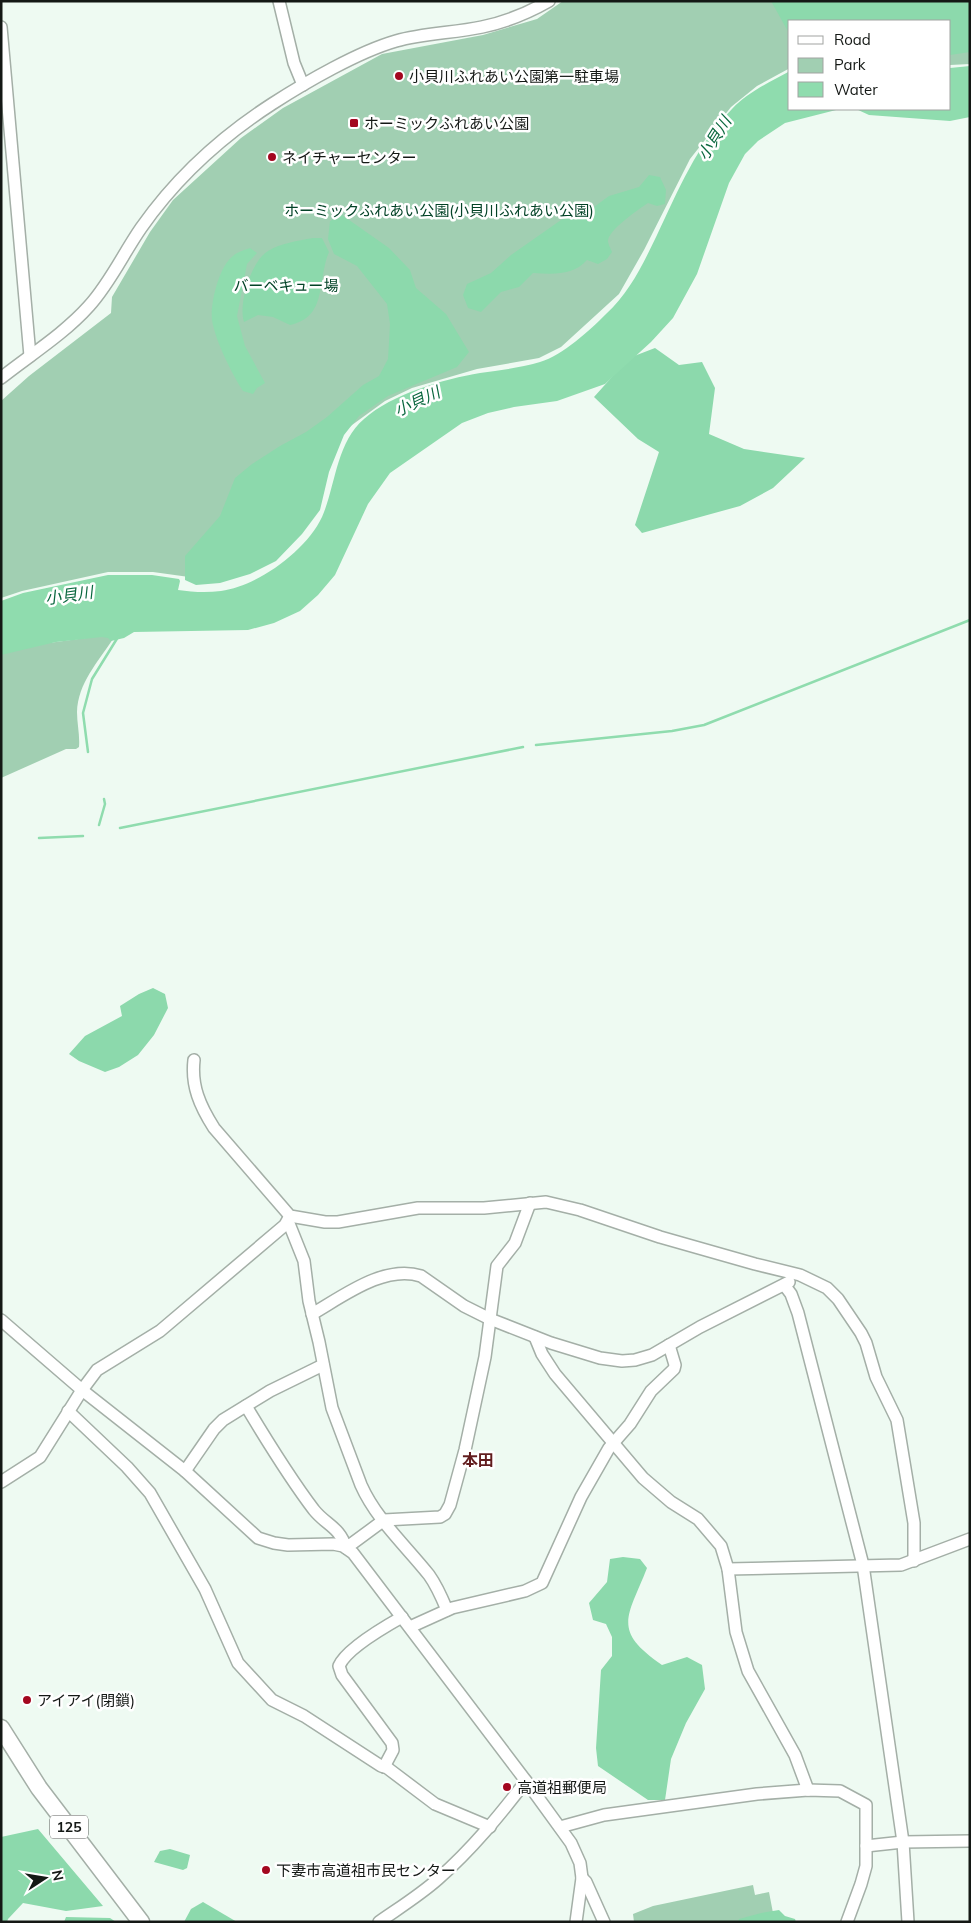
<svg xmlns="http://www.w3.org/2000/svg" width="971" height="1923" font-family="Mulish,'Noto Sans JP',sans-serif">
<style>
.green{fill:#a1cfb2}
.forest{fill:#8cd9ac}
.water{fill:#8fdcae}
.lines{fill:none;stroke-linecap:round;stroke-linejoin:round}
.stream{stroke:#8fdcae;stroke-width:2.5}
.minor-casing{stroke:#a4afa7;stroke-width:14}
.highway-casing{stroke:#a4afa7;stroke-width:19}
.minor{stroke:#fff;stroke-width:11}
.highway{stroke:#fff;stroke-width:16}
.poi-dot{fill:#a3071f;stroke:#fff;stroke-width:2}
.labels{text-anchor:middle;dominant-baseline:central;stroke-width:5;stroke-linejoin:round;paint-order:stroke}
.shield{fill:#fff;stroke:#5a5d5b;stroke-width:1}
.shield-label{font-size:14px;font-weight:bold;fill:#141815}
.poi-label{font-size:15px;fill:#141815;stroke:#fff;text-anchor:start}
.park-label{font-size:15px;fill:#034327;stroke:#fff}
.water-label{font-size:16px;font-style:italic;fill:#09673e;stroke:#fff}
.neighbourhood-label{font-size:16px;font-weight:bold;fill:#611c1d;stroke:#fff}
</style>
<rect width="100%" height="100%" fill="#eefaf2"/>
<!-- green -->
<g class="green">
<path d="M 563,1 L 970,1 L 970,64 L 950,65 L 950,21 L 790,21 L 790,68 L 757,86 L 731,107 L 690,159 L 644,250 L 619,294 L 561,347 L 539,358 L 477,369 L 412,388 L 385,401 L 341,433 L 189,577 L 153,572 L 108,572 L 22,591 L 1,598 L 1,401 L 29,376 L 111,313 L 112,297 L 150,232 L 173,200 L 241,138 L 283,108 L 382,54 L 483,35 L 537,19 Z"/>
<path d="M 108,635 L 113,639 C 98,662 78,683 77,712 C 77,724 80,735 79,747 L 76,749 L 66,749 L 1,778 L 1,653 L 19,647 Z"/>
<path d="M 753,1885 L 755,1895 L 769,1892 L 773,1913 L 740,1922 L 634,1922 L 633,1914 L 653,1906 Z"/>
</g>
<!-- forest -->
<g class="forest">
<path d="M 771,1 L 970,1 L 970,52 L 950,55 L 950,21 L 790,21 L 790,35 Z"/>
<path d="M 649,175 L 660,177 L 666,190 L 665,204 L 657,206 L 648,203 C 639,209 608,230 608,241 C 608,244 611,249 612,252 L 607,259 L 598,264 L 587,260 C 573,276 553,274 533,273 L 519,287 L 501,292 L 481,312 L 468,308 L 463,295 L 467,284 L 491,273 L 511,255 L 561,220 L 579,210 L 594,207 L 609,196 L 639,187 Z"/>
<path d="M 342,215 L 389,248 L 410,270 L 416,288 L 446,314 L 469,352 L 457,367 L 388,396 L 359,416 L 344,435 L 329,472 L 320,510 L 302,534 L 276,561 L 250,574 L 220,583 L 196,585 L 185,580 L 185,556 L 220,516 L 235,478 L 252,464 L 280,446 L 306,432 L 327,417 L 363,385 L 379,376 L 388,359 L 390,324 L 387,304 L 357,266 L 334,254 L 328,239 L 330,221 Z"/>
<path d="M 313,238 L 322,238 L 329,252 C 317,280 328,317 290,325 L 273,317 L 258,315 L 244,322 C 238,304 251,261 268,251 C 281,243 297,241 313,238 Z"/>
<path d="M 655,348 L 679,365 L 702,362 L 715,388 L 709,434 L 744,449 L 805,458 L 773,488 L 740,506 L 642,533 L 635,525 L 659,452 L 638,439 L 594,397 L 629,358 Z"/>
<path d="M 153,988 L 165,994 L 168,1008 L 154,1035 L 138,1055 L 119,1067 L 105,1072 L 79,1061 L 69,1054 L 85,1036 L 122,1016 L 120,1006 L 139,994 Z"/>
<path d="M 623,1557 L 640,1559 L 647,1568 C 628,1617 611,1630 662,1665 L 687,1657 L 702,1665 L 705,1689 L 686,1723 L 671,1759 L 665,1800 L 648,1800 L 598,1766 L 596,1748 L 601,1670 L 612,1656 L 612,1637 L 606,1624 L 593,1620 L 589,1603 L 607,1582 L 610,1559 Z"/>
<path d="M 38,1829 L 103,1906 L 66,1911 L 23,1903 L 8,1919 L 7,1922 L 1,1922 L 1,1837 Z"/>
<path d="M 170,1849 L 190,1855 L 187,1868 L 183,1870 L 154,1862 L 160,1851 Z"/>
<path d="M 203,1902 L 237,1922 L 184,1922 L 191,1909 Z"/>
<path d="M 779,1910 L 785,1916 L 795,1919 L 796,1922 L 738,1922 L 739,1919 L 761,1913 Z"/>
<path d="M 66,1917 L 110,1918 L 116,1922 L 64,1922 Z"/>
</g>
<!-- water -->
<g class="water">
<path d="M 970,66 L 970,117 L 950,121 L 869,115 L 856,109 L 950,109 L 950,68 Z"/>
<path d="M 790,71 L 790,109 L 840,109 L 785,123 L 758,141 L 745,154 L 729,183 L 697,274 L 673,318 L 651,342 L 605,384 L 557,401 L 514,407 L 488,413 L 462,423 L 390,473 L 368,504 L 335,575 L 318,595 L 300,611 L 274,623 L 248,630 L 134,632 L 124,638 L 111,641 L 108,638 L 102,637 L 56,642 L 1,655 L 1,601 L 23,593 L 108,575 L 152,575 L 179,579 L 180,581 L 178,590 C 192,592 206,593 221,591 C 258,586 306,551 322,517 C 336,485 336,443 364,419 C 392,394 444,379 480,373 C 500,370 520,368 540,362 C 563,355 589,331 606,314 C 630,292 643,264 657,235 C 678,191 697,144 732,109 C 748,92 770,82 790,71 Z"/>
<path d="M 250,248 L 257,253 L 247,264 L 237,316 L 245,346 L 265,383 L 257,388 L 253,394 L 243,391 C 232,374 215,340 212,320 C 210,304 219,266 233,256 C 237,252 245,250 250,248 Z"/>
</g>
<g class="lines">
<!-- stream -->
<g class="stream">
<path d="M 536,745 L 672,731 L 704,725 L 970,620"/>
<path d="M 88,752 L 83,713 L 92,679 L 118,637"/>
<path d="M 99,825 L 105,804 L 104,799"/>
<path d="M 120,828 L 523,747"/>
<path d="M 39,838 L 83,836"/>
</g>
<!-- minor casing -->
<g class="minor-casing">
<g id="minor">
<path d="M 279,1 L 294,63 L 303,85"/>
<path d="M 1,27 L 30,356"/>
<path d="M 1,378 C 30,355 64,334 89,306 C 110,283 123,254 141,228 C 176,178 221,137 272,104 C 306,82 358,52 396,41 C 424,33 454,33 482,27 C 506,22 528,13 549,1"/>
<path d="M 194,1060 C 191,1086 200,1106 214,1128 L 290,1216 L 325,1222 L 338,1222 L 418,1208 L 484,1208 L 546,1202 L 580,1210 L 660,1237 L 755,1264 L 800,1275 L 827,1288 L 838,1299 L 861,1333 L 866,1343 L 876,1377 L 897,1420 L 914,1523 L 914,1561"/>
<path d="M 288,1221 L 304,1261 L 309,1301 L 319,1342 L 332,1408 L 361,1485 C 376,1519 406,1546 429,1575 C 437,1586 442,1598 447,1610"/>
<path d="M 785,1286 L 791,1294 L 798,1313 L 863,1565 L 903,1842 L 908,1922"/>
<path d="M 312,1314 C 342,1297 384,1264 421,1276 L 464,1306 L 490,1319 L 551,1343 L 600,1358 L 622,1361 L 635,1360 L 652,1355 L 700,1327 L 789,1282"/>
<path d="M 1,1320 L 82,1390 L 185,1471 L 258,1538 L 274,1543 L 288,1545 L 333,1544 L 343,1546 L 353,1553 L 526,1781 L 571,1843 L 580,1863 L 582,1878 L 576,1922"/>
<path d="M 535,1337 L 542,1354 L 555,1374 L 643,1478 L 671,1502 L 698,1519 L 721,1546 L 728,1569 L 736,1632 L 748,1671 L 795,1755 L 808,1790"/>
<path d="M 246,1406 C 267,1441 289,1477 314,1510 C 326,1525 340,1527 346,1548 L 384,1520 L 440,1517 L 445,1514 L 450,1505 L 465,1450 L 485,1357 L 497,1266 L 515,1243 L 530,1203"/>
<path d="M 68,1411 L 127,1467 L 150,1493 L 205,1589 L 238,1663 L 272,1700 L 304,1716 L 381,1766 L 386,1767 L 435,1804 L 490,1827"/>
<path d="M 185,1471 L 214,1429 L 223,1420 L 270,1391 L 323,1365"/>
<path d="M 1,1482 L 40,1457 L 82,1390 L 97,1370 L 160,1331 L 285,1225 L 290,1216"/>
<path d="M 728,1569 L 901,1565 L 970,1539"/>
<path d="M 410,1627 L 452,1608 L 525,1591 L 542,1583 L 581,1497 L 609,1448 L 630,1424 L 651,1391 L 674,1369 L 675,1365 L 669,1345"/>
<path d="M 384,1767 L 393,1750 L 392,1743 L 342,1675 L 339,1666 C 346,1649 386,1626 402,1617"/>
<path d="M 560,1827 L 604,1815 L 757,1794 L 808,1790 L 840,1791 L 866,1805 L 866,1866 L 861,1884 L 847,1922"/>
<path d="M 866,1846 L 903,1842 L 970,1841"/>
<path d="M 582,1878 L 586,1882 L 604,1922"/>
<path d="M 379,1922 C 399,1908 420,1895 438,1879 C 472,1849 499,1816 526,1781"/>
</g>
</g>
<!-- highway casing -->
<g class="highway-casing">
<path id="highway" d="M 1,1728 L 39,1788 L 141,1922"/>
</g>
<!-- minor -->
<use href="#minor" class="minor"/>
<!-- highway -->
<use href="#highway" class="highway"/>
</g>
<!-- markers -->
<g class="poi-dot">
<circle cx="399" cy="76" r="5"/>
<rect x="349" y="118" width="10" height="10" rx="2.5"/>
<circle cx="272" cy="157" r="5"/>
<circle cx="27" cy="1700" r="5"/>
<circle cx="507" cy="1787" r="5"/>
<circle cx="266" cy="1870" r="5"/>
</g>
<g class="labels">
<!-- shield labels -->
<rect class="shield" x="50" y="1815.5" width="38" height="23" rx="4"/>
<g class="shield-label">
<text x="69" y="1827">125</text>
</g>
<!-- poi labels -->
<g class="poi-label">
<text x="409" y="76">小貝川ふれあい公園第一駐車場</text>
<text x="364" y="123">ホーミックふれあい公園</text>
<text x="282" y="157">ネイチャーセンター</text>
<text x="37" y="1700">アイアイ(閉鎖)</text>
<text x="517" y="1787">高道祖郵便局</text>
<text x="276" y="1870">下妻市高道祖市民センター</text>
</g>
<!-- park labels -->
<g class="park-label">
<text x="439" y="210">ホーミックふれあい公園(小貝川ふれあい公園)</text>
<text x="286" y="285">バーベキュー場</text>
</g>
<!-- water labels -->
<g class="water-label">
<text transform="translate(714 138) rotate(-58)">小貝川</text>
<text transform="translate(417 401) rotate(-25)">小貝川</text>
<text transform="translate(69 595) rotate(-8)">小貝川</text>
</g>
<!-- neighbourhood labels -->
<g class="neighbourhood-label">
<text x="478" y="1460">本田</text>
</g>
</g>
<!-- border -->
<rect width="971" height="1923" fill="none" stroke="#141815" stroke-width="5"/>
<!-- legend -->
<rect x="788" y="20" width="162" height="90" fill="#ffffff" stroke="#a1a3a1"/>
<rect x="798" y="36" width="25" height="8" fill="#ffffff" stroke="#a1a3a1"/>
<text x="834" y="45" font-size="15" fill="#141815">Road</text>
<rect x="798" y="58" width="25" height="15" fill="#a1cfb2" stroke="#a1a3a1"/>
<text x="834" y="70" font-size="15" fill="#141815">Park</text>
<rect x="798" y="82" width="25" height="15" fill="#8fdcae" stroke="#a1a3a1"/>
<text x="834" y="95" font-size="15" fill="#141815">Water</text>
<!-- north arrow -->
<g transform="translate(45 1878) rotate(78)" stroke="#ffffff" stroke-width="4" paint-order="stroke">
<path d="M0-4L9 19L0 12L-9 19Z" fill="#141815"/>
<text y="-8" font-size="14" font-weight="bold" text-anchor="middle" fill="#141815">N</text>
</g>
</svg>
